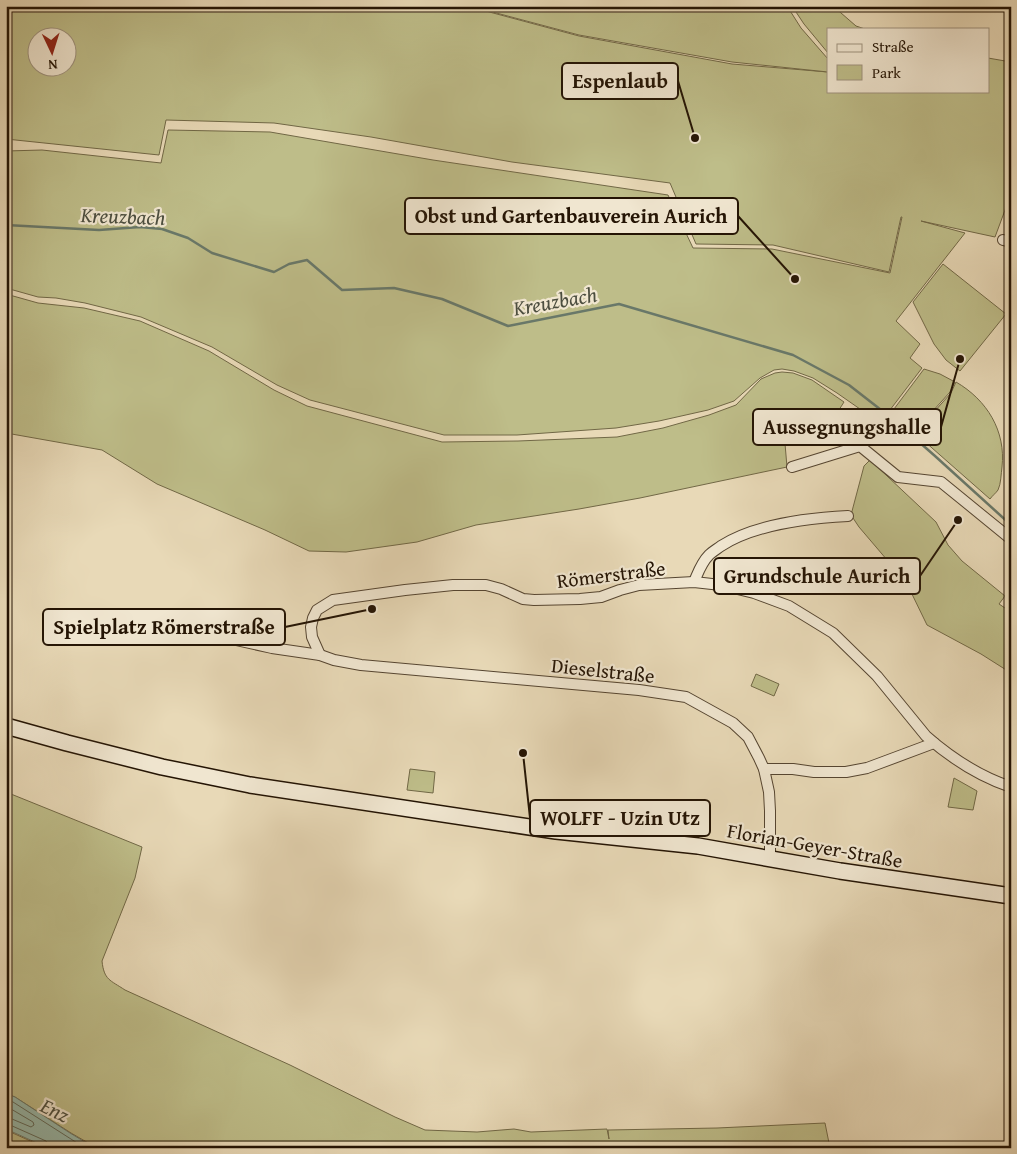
<svg xmlns="http://www.w3.org/2000/svg" width="1017" height="1154" font-family="'Gentium Book Plus',serif">
<style>
.green{fill:#bebd89;stroke:#716846;fill-rule:evenodd}
.water{fill:#97baad;stroke:#697869}
.lines{fill:none;stroke-linecap:round;stroke-linejoin:round}
.shore{stroke:#5e6758;stroke-width:1}
.stream{stroke:#697869;stroke-width:2.5}
.street-casing{stroke:#554531;stroke-width:12}
.secondary-casing{stroke:#241404;stroke-width:18}
.street{stroke:#f0e6d0;stroke-width:10}
.secondary{stroke:#f0e6d0;stroke-width:15}
.labels{text-anchor:middle;dominant-baseline:central;stroke-width:4.5;stroke-linejoin:round;paint-order:stroke}
.street-label{font-size:20px;fill:#241404;stroke:#f0e6d0}
.water-label{font-size:21px;font-style:italic;fill:#4c4e3f;stroke:#f0e6d0}
.leader{fill:none;stroke:#241404;stroke-width:2}
.callout-dot{fill:#241404;stroke:#f0e6d0;stroke-width:2}
.callout{fill:#f0e6d0;stroke:#241404;stroke-width:2}
.callout-label{font-size:21px;text-anchor:middle;font-weight:bold;fill:#241404}
</style>
<rect width="100%" height="100%" fill="#e8d9b7"/>
<filter id="stains"><feTurbulence type="fractalNoise" baseFrequency=".004" numOctaves="4"/><feColorMatrix values="0 0 0 0 .2 0 0 0 0 .09 0 0 0 0 .02 0 0 0 .5 -.17"/></filter>
<radialGradient id="worn" r=".72"><stop offset=".6" stop-color="#630" stop-opacity="0"/><stop offset="1" stop-color="#630" stop-opacity=".3"/></radialGradient>
<!-- green -->
<g class="green">
<path d="M 6,6 L 467,6 L 579,36 L 732,64 L 828,72 L 828,91 L 988,91 L 988,58 L 1011,62 L 1011,194 L 995,237 L 921,221 L 965,233 L 896,321 L 920,344 L 910,358 L 922,368 L 880,423 L 837,393 L 813,378 L 794,371 L 782,369 L 774,370 L 760,378 L 734,401 L 708,410 L 659,421 L 616,428 L 517,435 L 444,435 L 310,400 L 277,385 L 212,347 L 141,317 L 85,303 L 56,298 L 38,297 L 6,288 L 6,151 L 42,150 L 161,163 L 168,130 L 270,132 L 433,160 L 668,195 L 693,248 L 772,249 L 890,273 L 902,217 L 901,217 L 889,272 L 773,245 L 696,244 L 670,183 L 512,162 L 371,137 L 274,123 L 166,120 L 159,155 L 6,139 ZM 38,38 L 68,38 L 68,68 L 38,68 Z"/>
<path d="M 470,6 L 787,6 L 801,28 L 828,59 L 828,72 L 732,62 L 579,35 Z"/>
<path d="M 792,6 L 833,6 L 856,26 L 865,29 L 828,29 L 828,53 L 804,24 Z"/>
<path d="M 943,264 L 1006,314 L 960,371 L 946,360 L 934,344 L 913,302 Z"/>
<path d="M 6,294 L 38,303 L 84,308 L 140,321 L 209,351 L 274,390 L 307,406 L 442,442 L 518,441 L 617,437 L 663,428 L 709,415 L 736,405 L 761,379 L 775,373 L 782,372 L 793,373 L 812,380 L 844,402 L 835,416 L 783,420 L 787,467 L 640,498 L 579,509 L 476,525 L 417,542 L 346,552 L 309,551 L 265,530 L 157,484 L 102,450 L 6,433 Z"/>
<path d="M 924,369 L 940,374 L 955,382 L 950,392 L 914,432 L 891,413 Z"/>
<path d="M 956,382 C 987,400 1006,431 1002,467 C 1001,474 1001,484 998,490 C 996,493 992,496 990,499 L 915,433 L 951,393 Z"/>
<path d="M 870,460 L 936,522 L 948,545 L 962,561 L 1005,596 L 999,604 L 1011,612 L 1011,673 L 981,654 L 927,625 L 910,590 L 899,574 L 859,527 L 851,515 L 864,466 Z"/>
<path d="M 756,674 L 779,684 L 774,696 L 751,686 Z"/>
<path d="M 410,769 L 435,772 L 433,793 L 407,790 Z"/>
<path d="M 954,778 L 977,791 L 973,810 L 948,807 Z"/>
<path d="M 6,792 L 142,847 L 135,878 L 102,961 C 104,980 110,980 125,990 L 290,1065 L 395,1117 L 425,1130 L 477,1132 L 514,1129 L 531,1132 L 607,1129 L 609,1139 L 608,1130 L 717,1128 L 825,1123 L 830,1148 L 97,1148 L 71,1133 L 15,1097 L 6,1093 Z"/>
<path d="M 6,1130 L 46,1148 L 6,1148 Z"/>
</g>
<!-- water -->
<path class="water" d="M 6,1094 L 15,1097 L 70,1133 L 95,1148 L 48,1148 L 6,1129 Z"/>
<g class="lines">
<!-- shore -->
<g class="shore">
<path d="M 6,1099 L 13,1102 L 85,1148"/>
<path d="M 6,1106 L 33,1122 L 34,1125 L 31,1127 L 12,1119 L 6,1118"/>
<path d="M 6,1124 L 10,1125 L 46,1141 L 48,1144 L 49,1148"/>
</g>
<!-- stream -->
<path class="stream" d="M 6,225 L 99,230 L 140,227 L 162,229 L 188,238 L 212,253 L 274,272 L 289,264 L 307,260 L 342,290 L 394,288 L 442,299 L 508,326 L 619,304 L 793,355 L 849,385 L 894,420 L 935,456 L 1011,525"/>
<!-- street casing -->
<g class="street-casing">
<g id="street">
<path d="M 1003,240 L 1011,242"/>
<path d="M 792,467 L 860,446 L 898,477 L 941,482 L 1011,539"/>
<path d="M 694,582 C 698,573 701,563 709,555 C 712,552 717,549 721,546 C 755,524 809,518 848,516"/>
<path d="M 102,624 L 125,631 L 147,634 L 171,636 L 218,636 L 272,648 L 320,655 L 334,660 L 361,665 L 639,690 L 686,697 L 733,723 L 748,737 L 759,758 L 764,769 L 769,792 L 770,811 L 770,858"/>
<path d="M 320,655 L 312,637 L 311,627 L 313,618 L 317,610 L 333,600 L 405,590 L 453,585 L 486,585 L 501,589 L 523,599 L 534,600 L 580,599 L 601,597 L 620,590 L 639,585 L 694,582 L 721,585 L 754,593 L 789,606 L 833,633 L 877,676 L 926,736 C 951,758 978,776 1011,787"/>
<path d="M 764,769 L 793,769 L 814,772 L 846,772 L 867,768 L 934,743"/>
</g>
</g>
<!-- secondary casing -->
<g class="secondary-casing">
<path id="secondary" d="M 6,726 L 67,743 L 162,767 L 250,785 L 556,831 L 698,846 L 840,871 L 1011,896"/>
</g>
<!-- street -->
<use href="#street" class="street"/>
<!-- secondary -->
<use href="#secondary" class="secondary"/>
</g>
<g class="labels">
<!-- street labels -->
<g class="street-label">
<text transform="translate(611 574) rotate(-7)">Römerstraße</text>
<text transform="translate(603 670) rotate(6)">Dieselstraße</text>
<text transform="translate(815 845) rotate(10)">Florian-Geyer-Straße</text>
</g>
<!-- water labels -->
<g class="water-label">
<text transform="translate(123 216) rotate(2)">Kreuzbach</text>
<text transform="translate(555 301) rotate(-10)">Kreuzbach</text>
<text transform="translate(55 1110) rotate(26)">Enz</text>
</g>
</g>
<!-- callouts -->
<path class="leader" d="M695 138L678 81M795 279L738 216M960 359L941 427M958 520L920 576M372 609L285 627M523 753L530 818"/>
<g class="callout-dot">
<circle cx="695" cy="138" r="5"/>
<circle cx="795" cy="279" r="5"/>
<circle cx="960" cy="359" r="5"/>
<circle cx="958" cy="520" r="5"/>
<circle cx="372" cy="609" r="5"/>
<circle cx="523" cy="753" r="5"/>
</g>
<g class="callout">
<rect x="562" y="63" width="116" height="36" rx="5"/>
<rect x="405" y="198" width="333" height="36" rx="5"/>
<rect x="753" y="409" width="188" height="36" rx="5"/>
<rect x="714" y="558" width="206" height="36" rx="5"/>
<rect x="43" y="609" width="242" height="36" rx="5"/>
<rect x="530" y="800" width="180" height="36" rx="5"/>
</g>
<g class="callout-label">
<text x="620" y="88">Espenlaub</text>
<text x="571" y="223">Obst und Gartenbauverein Aurich</text>
<text x="847" y="434">Aussegnungshalle</text>
<text x="817" y="583">Grundschule Aurich</text>
<text x="164" y="634">Spielplatz Römerstraße</text>
<text x="620" y="825">WOLFF - Uzin Utz</text>
</g>
<!-- margin -->
<rect width="1017" height="1154" fill="none" stroke="#e8d9b7" stroke-width="25"/>
<rect x="8" y="8" width="1002" height="1139" fill="none" stroke="#241404" stroke-width="2.5"/>
<rect x="12" y="12" width="992" height="1129" fill="none" stroke="#241404"/>
<!-- legend -->
<rect x="827" y="28" width="162" height="65" fill="#f0e6d0" stroke="#9e927e"/>
<rect x="837" y="44" width="25" height="8" fill="#f0e6d0" stroke="#9e927e"/>
<text x="872" y="52" font-size="15" fill="#241404">Straße</text>
<rect x="837" y="65" width="25" height="15" fill="#bebd89" stroke="#9e927e"/>
<text x="872" y="78" font-size="15" fill="#241404">Park</text>
<!-- north arrow -->
<g transform="translate(52 52) rotate(176)"><circle r="24" fill="#f0e6d0" stroke="#9e927e"/>
<path d="M0-4L9 19L0 12L-9 19Z" fill="#8f2418"/>
<text y="-8" font-size="14" font-weight="bold" text-anchor="middle" fill="#241404">N</text>
</g>
<rect width="100%" height="100%" filter="url(#stains)"/>
<rect width="100%" height="100%" fill="url(#worn)"/>
</svg>
